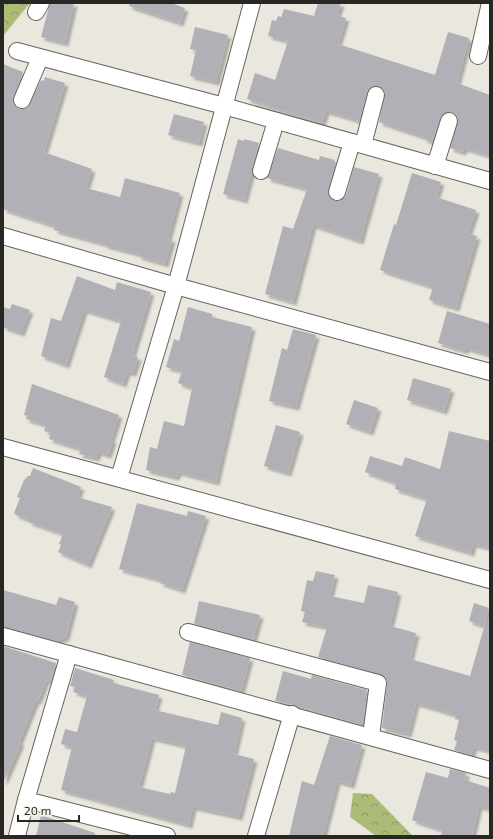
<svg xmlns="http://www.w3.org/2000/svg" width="493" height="839" font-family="'Exo 2',sans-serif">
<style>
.forest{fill:url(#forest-crowns)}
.building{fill:#b2b0b7;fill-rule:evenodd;filter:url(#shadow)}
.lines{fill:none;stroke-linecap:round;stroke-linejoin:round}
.minor-casing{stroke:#66645d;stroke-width:18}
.minor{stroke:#fff;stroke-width:16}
</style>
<defs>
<pattern id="forest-crowns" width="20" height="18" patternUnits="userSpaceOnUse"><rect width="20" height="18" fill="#aabc77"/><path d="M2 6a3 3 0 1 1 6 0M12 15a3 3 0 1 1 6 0" fill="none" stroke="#8a9961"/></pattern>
<filter id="shadow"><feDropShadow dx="3.5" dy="3.5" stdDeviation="1" flood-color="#0004"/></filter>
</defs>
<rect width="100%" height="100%" fill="#eae7df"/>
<!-- forest -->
<g class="forest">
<path d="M 3,3 L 30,3 L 3,36 Z"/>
<path d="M 353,793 L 372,794 L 413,836 L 376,836 L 350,817 Z"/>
</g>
<!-- building -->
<g class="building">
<path d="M 50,3 L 74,3 L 65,43 L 41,37 Z"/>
<path d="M 129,3 L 171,3 L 185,8 L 180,23 L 129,6 Z"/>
<path d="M 318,3 L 341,3 L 337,15 L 346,18 L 338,44 L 435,75 L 448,32 L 469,38 L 457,83 L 490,95 L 490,156 L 464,148 L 463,152 L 450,148 L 458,119 L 456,114 L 451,112 L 443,114 L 440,118 L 432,142 L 424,139 L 424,137 L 379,122 L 385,93 L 383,89 L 378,86 L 373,86 L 367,92 L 360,121 L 326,111 L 322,123 L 247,99 L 255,73 L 275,80 L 288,41 L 268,36 L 272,20 L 276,21 L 278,16 L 281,17 L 284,9 L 314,16 Z"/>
<path d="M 195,27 L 228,35 L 216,82 L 190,76 L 196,50 L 190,49 Z"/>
<path d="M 3,64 L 23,72 L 13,101 L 14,105 L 19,109 L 28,107 L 41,80 L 44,81 L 45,77 L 65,83 L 44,152 L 92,169 L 86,188 L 120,197 L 125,178 L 180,193 L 168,238 L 172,239 L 165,264 L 138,256 L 139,254 L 104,245 L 105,244 L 54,230 L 55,226 L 3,209 Z"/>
<path d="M 174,114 L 204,122 L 199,143 L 168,135 Z"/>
<path d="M 238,139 L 244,141 L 244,139 L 259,143 L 252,168 L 252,174 L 251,174 L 244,200 L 223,194 Z"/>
<path d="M 278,148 L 319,160 L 320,156 L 335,160 L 334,162 L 336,162 L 328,194 L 330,198 L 335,201 L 340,201 L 346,195 L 354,167 L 379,174 L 360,241 L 313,225 L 293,302 L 265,294 L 283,226 L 293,229 L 307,189 L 267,178 Z"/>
<path d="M 412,173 L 441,182 L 436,197 L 476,210 L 468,234 L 477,236 L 456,308 L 429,300 L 433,287 L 380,270 L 394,224 L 396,225 Z"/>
<path d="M 77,276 L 115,290 L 117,282 L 151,292 L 132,355 L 138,357 L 133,373 L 127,372 L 123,384 L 104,377 L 121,321 L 84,310 L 66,365 L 41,356 L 51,318 L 61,321 Z"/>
<path d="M 12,304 L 30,310 L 21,333 L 3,327 L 3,307 L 10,309 Z"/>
<path d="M 188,307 L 212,314 L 212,317 L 252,327 L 216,482 L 178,472 L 176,477 L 146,470 L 150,447 L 157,449 L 164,421 L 184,426 L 192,388 L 178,383 L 182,371 L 166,367 L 174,339 L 179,341 Z"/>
<path d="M 447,311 L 490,324 L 490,355 L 466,348 L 465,351 L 438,343 Z"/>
<path d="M 293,329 L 316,335 L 296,407 L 269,401 L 282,348 L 287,350 Z"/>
<path d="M 413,378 L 451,389 L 444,411 L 407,400 Z"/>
<path d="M 32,384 L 119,415 L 111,440 L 113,440 L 108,455 L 98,452 L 96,458 L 79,454 L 81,449 L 49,439 L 51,433 L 44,431 L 46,425 L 26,419 L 27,416 L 24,415 Z"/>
<path d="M 354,400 L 378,408 L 370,432 L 346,424 Z"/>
<path d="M 276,425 L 300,432 L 288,473 L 264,466 Z"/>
<path d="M 449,431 L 490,441 L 490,548 L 473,544 L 471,553 L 415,536 L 427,499 L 395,489 L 396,483 L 365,472 L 370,456 L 402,466 L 405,457 L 440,469 Z"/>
<path d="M 33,468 L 81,487 L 77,497 L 112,507 L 88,565 L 58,552 L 61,545 L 59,544 L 63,534 L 29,522 L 29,520 L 16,515 L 14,513 L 20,498 L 17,497 L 24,480 L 28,476 L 30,476 Z"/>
<path d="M 137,503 L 187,516 L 188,511 L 206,516 L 182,590 L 160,583 L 161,580 L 119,569 Z"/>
<path d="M 316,571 L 335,575 L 330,596 L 364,603 L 368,585 L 398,592 L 390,626 L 416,633 L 410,659 L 470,676 L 485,624 L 490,624 L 490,751 L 474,747 L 471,755 L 454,750 L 457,741 L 454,740 L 459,720 L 455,719 L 456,715 L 416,703 L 408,734 L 382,728 L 387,684 L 385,676 L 318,657 L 327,627 L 302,622 L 305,612 L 301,611 L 307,580 L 313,581 Z"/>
<path d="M 3,590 L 56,605 L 59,597 L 75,602 L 66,637 L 57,641 L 3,627 Z"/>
<path d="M 199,601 L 260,615 L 253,640 L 194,624 Z"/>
<path d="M 474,603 L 489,608 L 484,626 L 469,621 Z"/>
<path d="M 190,642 L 250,658 L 241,691 L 182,675 Z"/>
<path d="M 3,646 L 56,663 L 51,681 L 46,680 L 38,701 L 36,700 L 19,742 L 21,743 L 3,783 Z"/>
<path d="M 75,668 L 114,680 L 113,683 L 159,695 L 155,710 L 218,725 L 221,712 L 242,718 L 234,754 L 254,759 L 239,817 L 193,807 L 189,825 L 61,790 L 72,747 L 61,744 L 65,729 L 77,732 L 87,696 L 73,692 L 75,687 L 70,686 ZM 152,738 L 186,746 L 175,793 L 171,792 L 170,794 L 139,787 Z"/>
<path d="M 283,671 L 311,679 L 312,675 L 367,690 L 363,725 L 294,705 L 275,701 Z"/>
<path d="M 330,736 L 362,745 L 351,785 L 337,781 L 323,836 L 289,836 L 302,781 L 314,785 Z"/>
<path d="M 450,769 L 466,773 L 465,780 L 490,788 L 490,809 L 479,806 L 472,836 L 441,836 L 442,830 L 412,820 L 426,772 L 448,778 Z"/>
<path d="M 41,815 L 95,833 L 94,836 L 36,836 Z"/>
</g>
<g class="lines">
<!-- minor casing -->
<g class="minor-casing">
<g id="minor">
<path d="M 36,12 L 41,3"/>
<path d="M 17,51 L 224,106 L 490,181"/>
<path d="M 478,56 L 490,3"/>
<path d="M 22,100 L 40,58"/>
<path d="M 363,145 L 376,95"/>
<path d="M 435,166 L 449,121"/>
<path d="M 261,171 L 276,121"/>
<path d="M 337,192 L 352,142"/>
<path d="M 3,236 L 176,286 L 490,372"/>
<path d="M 3,447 L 490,580"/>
<path d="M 119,478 L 176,286 L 252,3"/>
<path d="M 188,632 L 378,683 L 371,736"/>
<path d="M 3,636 L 490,770"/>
<path d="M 26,800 L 167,836"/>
<path d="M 17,836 L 26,800 L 69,654"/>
<path d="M 256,836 L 292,714"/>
</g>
</g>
<!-- minor -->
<use href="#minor" class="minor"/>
</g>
<!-- border -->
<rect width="493" height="839" fill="none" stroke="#282724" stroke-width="8"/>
<!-- scale -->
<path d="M18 815v6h61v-6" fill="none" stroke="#282724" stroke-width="2"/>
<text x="24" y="815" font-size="12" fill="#282724" stroke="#f7f4ec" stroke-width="3" paint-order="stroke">20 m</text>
</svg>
